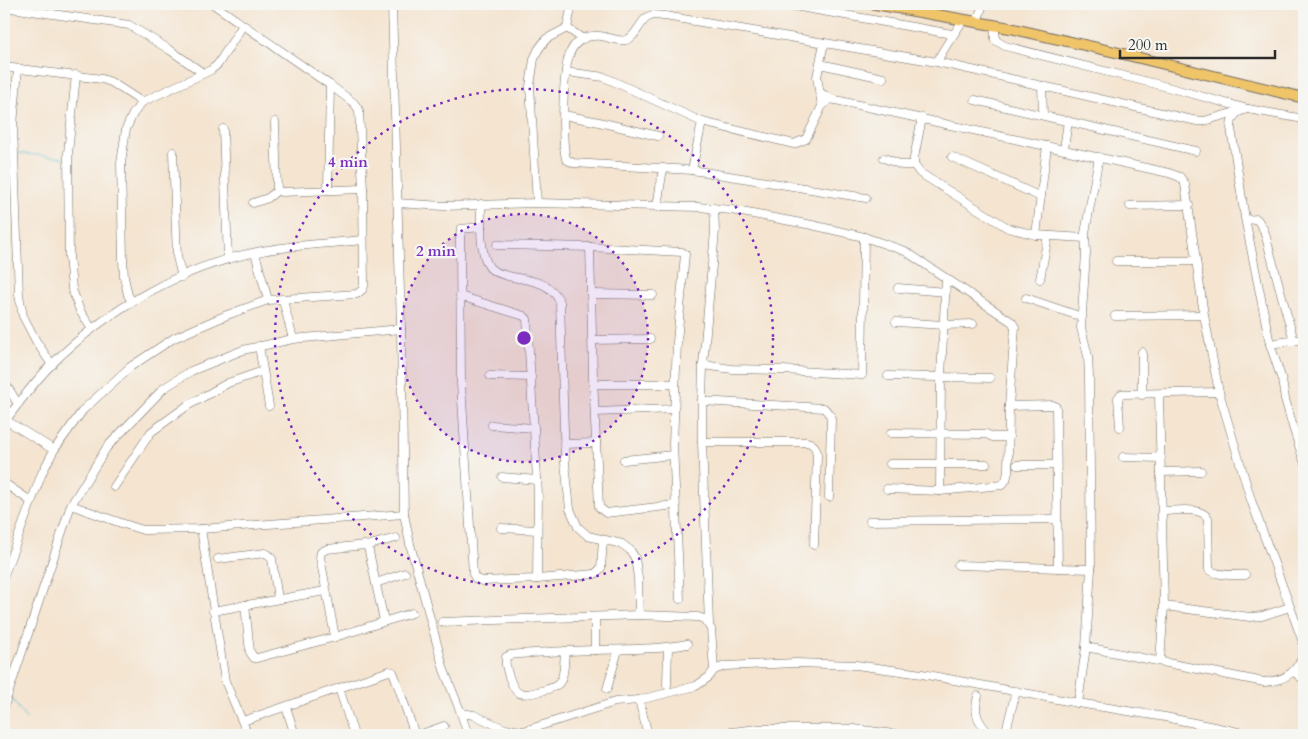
<svg xmlns="http://www.w3.org/2000/svg" width="1308" height="739" font-family="Cardo,serif">
<style>
.lines{fill:none;stroke-linecap:round;stroke-linejoin:round}
.stream{stroke:#50b9cd;stroke-width:1}
.minor-casing{stroke:#716c65;stroke-width:9}
.major-casing{stroke:#716c65;stroke-width:12}
.minor{stroke:#fff;stroke-width:8}
.major{stroke:#f0c469;stroke-width:10}
.ring{fill:none;stroke:#7b2cbf;stroke-width:2.5;stroke-dasharray:2.5 5}
.centre{fill:#7b2cbf;stroke:#f6f6f2;stroke-width:2.5}
.ring-label{font-size:15px;text-anchor:middle;font-weight:bold;fill:#7b2cbf;stroke:#f6f6f2;stroke-width:4.5;stroke-linejoin:round;paint-order:stroke}
</style>
<rect width="100%" height="100%" fill="#f6f6f2"/>
<filter id="ink" filterUnits="userSpaceOnUse"><feTurbulence type="fractalNoise" baseFrequency=".02" numOctaves="2"/><feDisplacementMap in="SourceGraphic" scale="10" xChannelSelector="R" yChannelSelector="G"/><feConvolveMatrix kernelMatrix="1 2 1 2 8 2 1 2 1" color-interpolation-filters="sRGB"/></filter>
<filter id="wash" filterUnits="userSpaceOnUse"><feTurbulence type="fractalNoise" baseFrequency=".0096" numOctaves="4" result="noise"/><feDisplacementMap in="SourceGraphic" scale="20" xChannelSelector="R" yChannelSelector="G"/><feGaussianBlur stdDeviation="1.12" result="paint"/><feColorMatrix in="noise" values="0 0 0 0 0 0 0 0 0 0 0 0 0 0 0 0 0 1.4 0 .05"/><feComposite in="paint" operator="in"/></filter>
<g filter="url(#wash)">
<rect width="100%" height="100%" fill="#f4e4d0"/>
<g class="lines">
<!-- stream -->
<g class="stream">
<path d="M 4,153 L 10,153"/>
<path d="M 17,153 L 65,158"/>
<path d="M 4,684 L 7,689"/>
<path d="M 11,697 L 26,719"/>
</g>
</g>
</g>
<g filter="url(#ink)">
<g class="lines">
<!-- minor casing -->
<g class="minor-casing">
<g id="minor">
<path d="M 392,4 L 401,329 L 404,514 L 410,544 L 444,670 L 461,713 L 468,735"/>
<path d="M 783,4 L 952,34"/>
<path d="M 4,7 L 129,25 L 170,50 L 203,73"/>
<path d="M 977,22 L 983,4"/>
<path d="M 995,26 L 995,40 L 1005,46 L 1156,84 L 1248,109 L 1304,119"/>
<path d="M 567,28 L 583,39"/>
<path d="M 937,62 C 944,46 955,34 963,20"/>
<path d="M 820,64 L 883,78"/>
<path d="M 4,67 L 102,79 L 111,82 L 142,102"/>
<path d="M 18,69 L 13,125 L 19,295 L 23,316 L 36,341 L 52,365"/>
<path d="M 566,72 L 604,77 L 702,122 L 794,144 L 806,139 L 822,106 L 831,99"/>
<path d="M 76,75 L 68,153 L 69,256 L 72,289 L 80,311 L 92,329"/>
<path d="M 1042,86 L 1043,115"/>
<path d="M 819,92 L 831,99 L 1169,173 L 1180,177 L 1185,184 L 1204,315 L 1219,392 L 1251,500 L 1304,645"/>
<path d="M 975,100 L 1196,151"/>
<path d="M 822,106 L 817,77 L 824,43"/>
<path d="M 1248,109 C 1237,111 1231,116 1231,128 L 1245,218 L 1270,344 L 1282,380 L 1285,399 L 1293,427 L 1304,461"/>
<path d="M 564,115 L 599,122 L 658,136"/>
<path d="M 922,118 L 914,158 L 914,165 L 920,173 L 1008,228 L 1036,235 L 1085,238"/>
<path d="M 275,122 L 277,190 L 281,192 L 363,189"/>
<path d="M 223,129 L 228,259"/>
<path d="M 1064,149 L 1068,121"/>
<path d="M 173,152 L 177,257 L 182,277"/>
<path d="M 952,157 L 1041,197"/>
<path d="M 884,158 L 902,165 L 914,165"/>
<path d="M 692,170 L 702,122"/>
<path d="M 4,174 L 14,173"/>
<path d="M 328,190 L 330,85"/>
<path d="M 866,198 L 692,170 L 573,163 L 566,159 C 561,138 563,80 568,59 C 570,50 576,42 584,38 C 603,31 614,43 626,40 C 638,37 640,16 654,15 C 657,15 662,16 665,16 L 937,62 L 1197,121 L 1204,121 L 1239,111"/>
<path d="M 253,203 L 268,198 L 278,190"/>
<path d="M 397,203 L 443,206 L 537,203 L 698,207 L 731,210 L 812,225 L 864,237 L 905,251 L 1012,322 L 1015,327 L 1009,406 L 1008,472 L 1006,480 L 1002,485 L 940,491 L 887,489"/>
<path d="M 537,203 L 530,86 L 534,59 L 538,50 L 546,39 L 567,28 L 572,4"/>
<path d="M 481,204 C 481,221 479,255 490,268 C 495,273 502,274 508,276 C 529,281 550,280 560,302 L 565,463 L 570,509 L 578,527 L 588,536 L 622,544 L 630,550 L 635,558 L 638,578 L 639,615"/>
<path d="M 1130,206 L 1189,205"/>
<path d="M 657,207 L 663,168"/>
<path d="M 1246,220 L 1257,219 L 1264,230 L 1294,341"/>
<path d="M 481,227 L 461,229 L 460,240 L 461,384 L 473,574 L 476,579 L 482,581 L 537,579 L 595,574 L 601,568 L 603,540"/>
<path d="M 1036,235 L 1047,146"/>
<path d="M 497,245 L 590,247 L 682,252 L 685,254 L 677,342 L 673,444 L 680,599"/>
<path d="M 590,247 L 593,377 L 599,507 L 606,513 L 675,505"/>
<path d="M 255,253 L 268,300"/>
<path d="M 1116,261 L 1196,261"/>
<path d="M 1040,279 L 1048,236"/>
<path d="M 898,288 L 946,292"/>
<path d="M 591,294 L 653,295"/>
<path d="M 460,296 L 524,316 L 527,319 L 538,494 L 537,579"/>
<path d="M 1026,298 L 1082,317"/>
<path d="M 283,300 L 293,339"/>
<path d="M 132,302 L 128,295 L 124,277 L 123,260 L 121,163 L 126,129 L 133,114 L 142,102 L 211,70 L 218,64 L 243,25"/>
<path d="M 1115,316 L 1204,315"/>
<path d="M 896,322 L 944,325 L 973,324"/>
<path d="M 592,340 L 650,339"/>
<path d="M 1270,344 L 1304,339"/>
<path d="M 259,346 L 269,406"/>
<path d="M 1142,352 L 1142,395"/>
<path d="M 703,365 L 732,369 L 783,370 L 862,375 L 864,237"/>
<path d="M 490,376 L 531,377"/>
<path d="M 888,376 L 990,378"/>
<path d="M 4,381 L 18,404"/>
<path d="M 593,384 L 675,384"/>
<path d="M 1159,395 L 1164,606 L 1160,661"/>
<path d="M 702,401 L 824,408 L 830,415 L 831,419 L 829,497"/>
<path d="M 1009,406 L 1053,405 L 1056,407 L 1058,568"/>
<path d="M 595,412 L 674,409"/>
<path d="M 4,419 L 54,450"/>
<path d="M 6,420 C 20,401 35,381 52,364 C 107,310 180,267 257,252 C 291,245 327,244 362,240"/>
<path d="M 492,425 L 534,428"/>
<path d="M 1120,427 L 1118,398 L 1121,394 L 1219,392"/>
<path d="M 891,433 L 986,434 L 993,437 L 1009,437"/>
<path d="M 702,442 L 807,442 C 814,444 816,447 817,455 L 814,545"/>
<path d="M 564,444 L 596,443"/>
<path d="M 1123,457 L 1161,458"/>
<path d="M 624,460 L 673,455"/>
<path d="M 890,464 L 986,464"/>
<path d="M 1017,465 L 1056,465"/>
<path d="M 1161,472 L 1201,471"/>
<path d="M 502,477 L 537,480"/>
<path d="M 4,483 L 32,502"/>
<path d="M 114,487 L 151,432 L 187,406 L 228,383 L 263,371"/>
<path d="M 940,491 L 941,376 L 946,278"/>
<path d="M 71,505 L 121,523 L 143,530 L 201,529 L 404,514"/>
<path d="M 1163,511 C 1176,511 1200,506 1208,518 L 1209,570 C 1219,576 1234,575 1245,575"/>
<path d="M 870,521 L 1057,519"/>
<path d="M 501,528 L 537,530"/>
<path d="M 201,529 L 225,681 L 248,735"/>
<path d="M 366,546 L 396,538"/>
<path d="M 218,559 L 265,553 L 269,555 L 272,559 L 278,599"/>
<path d="M 958,565 L 1091,569"/>
<path d="M 4,575 L 42,473 L 54,450 L 83,410 L 130,367 L 174,338 L 227,315 L 268,300 L 357,294 L 362,290 L 364,286 L 363,189 L 359,110 L 354,103 L 330,85 L 213,4"/>
<path d="M 376,583 L 405,573"/>
<path d="M 245,605 L 250,652 L 254,658 L 257,658 L 335,637 L 412,613"/>
<path d="M 1164,606 L 1250,617 L 1262,616 L 1290,607"/>
<path d="M 213,611 L 325,591"/>
<path d="M 442,622 L 639,615 L 698,617 L 704,619 L 711,629 L 714,670"/>
<path d="M 709,624 L 702,442 L 702,401 L 703,365 L 715,231 L 714,208"/>
<path d="M 335,637 L 320,557 L 321,552 L 327,549 L 365,545 L 368,547 L 384,621"/>
<path d="M 1086,647 L 1264,682 C 1285,681 1298,672 1304,652"/>
<path d="M 595,650 L 595,617"/>
<path d="M 565,651 C 564,660 565,675 560,682 C 556,689 526,696 519,693 C 512,690 504,665 506,657 L 510,655 C 538,652 566,651 595,650 C 626,649 657,650 687,644"/>
<path d="M 1294,672 L 1304,680"/>
<path d="M 667,685 L 668,648"/>
<path d="M 339,688 L 354,735"/>
<path d="M 607,689 L 618,650"/>
<path d="M 978,696 C 973,714 978,721 990,735"/>
<path d="M 639,700 L 648,735"/>
<path d="M 1078,703 L 1086,647 L 1091,569 L 1089,377 L 1088,356 L 1081,328 L 1086,253 L 1085,233 L 1099,157"/>
<path d="M 4,706 L 71,505 L 107,447 L 164,388 L 191,371 L 243,350 L 293,339 L 401,329"/>
<path d="M 286,707 L 295,735"/>
<path d="M 461,713 L 474,715 L 505,729 L 524,731 L 615,702 L 639,700 L 696,686 L 709,677 L 714,670 L 725,666 L 796,663 L 856,665 L 922,674 L 1078,703 L 1165,717 L 1253,735"/>
<path d="M 243,721 L 389,671 L 393,672 L 395,677 L 415,735"/>
<path d="M 419,735 L 444,726"/>
<path d="M 705,735 L 758,729 L 854,729 L 902,735"/>
<path d="M 1005,735 L 1016,691"/>
</g>
</g>
<!-- major casing -->
<g class="major-casing">
<path id="major" d="M 875,4 L 1010,28 L 1115,52 L 1304,98"/>
</g>
<!-- minor -->
<use href="#minor" class="minor"/>
<!-- major -->
<use href="#major" class="major"/>
</g>
</g>
<!-- distance rings -->
<circle cx="524" cy="338" r="124" fill="#7b2cbf" fill-opacity=".12"/>
<g class="ring">
<circle cx="524" cy="338" r="124"/>
<circle cx="524" cy="338" r="249"/>
</g>
<circle cx="524" cy="338" r="8" class="centre"/>
<g class="ring-label">
<text x="348" y="167">4 min</text>
<text x="436" y="256">2 min</text>
</g>
<!-- margin -->
<rect width="1308" height="739" fill="none" stroke="#f6f6f2" stroke-width="20"/>
<!-- scale -->
<path d="M1120 50v8h155v-8" fill="none" stroke="#2b2b2b" stroke-width="2.5"/>
<text x="1128" y="50" font-size="15" fill="#2b2b2b" stroke="#f6f6f2" stroke-width="4" paint-order="stroke">200 m</text>
</svg>
